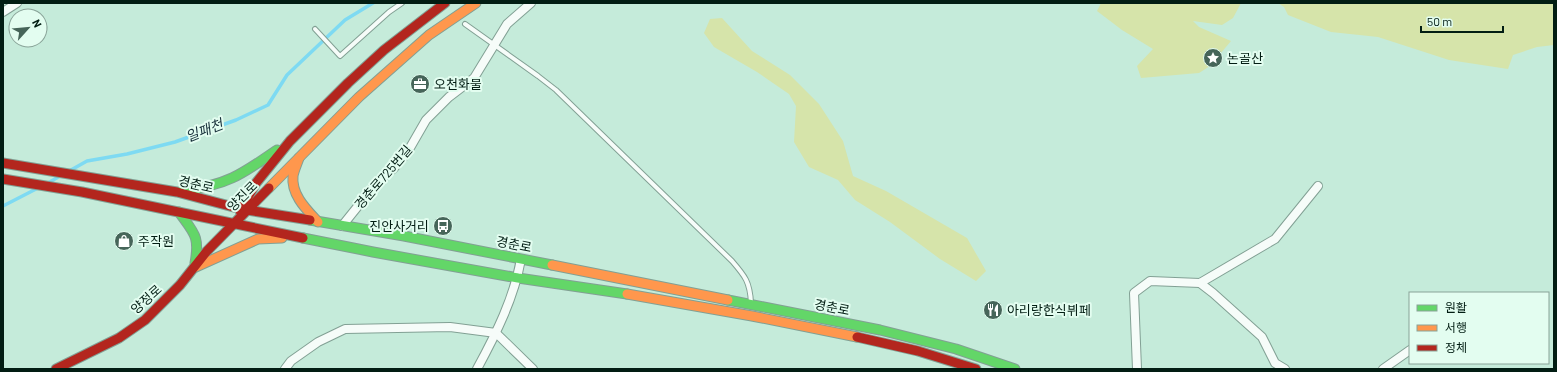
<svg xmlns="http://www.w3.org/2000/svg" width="1557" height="372" font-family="Barlow,'Noto Sans KR',sans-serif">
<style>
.green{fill:#d6e4aa}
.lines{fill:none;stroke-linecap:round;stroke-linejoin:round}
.stream{stroke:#7edaf2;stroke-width:3.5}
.lane-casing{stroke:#82a094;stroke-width:6}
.street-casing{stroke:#82a094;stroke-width:10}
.fast-casing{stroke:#82a094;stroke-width:11}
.slow-casing{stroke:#82a094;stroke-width:11}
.jam-casing{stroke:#82a094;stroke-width:11}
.lane{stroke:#f6fcf9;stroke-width:4}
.street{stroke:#f6fcf9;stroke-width:8}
.fast{stroke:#63d668;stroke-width:9}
.slow{stroke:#ff974d;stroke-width:9}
.jam{stroke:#b3261e;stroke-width:9}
.labels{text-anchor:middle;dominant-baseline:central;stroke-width:4;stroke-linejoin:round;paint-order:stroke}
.poi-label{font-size:13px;fill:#021d13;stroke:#e3fdf0;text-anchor:start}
.street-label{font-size:13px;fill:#021d13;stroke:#e3fdf0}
.water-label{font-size:14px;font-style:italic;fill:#18313b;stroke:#e3fdf0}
</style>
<rect width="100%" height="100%" fill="#c5ebda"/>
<!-- green -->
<g class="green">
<path d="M 1101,3 L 1241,3 L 1233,18 L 1222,25 L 1193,21 L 1199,27 L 1231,41 L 1210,66 L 1199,73 L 1141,78 L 1137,66 L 1153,49 L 1122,30 L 1097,11 Z"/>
<path d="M 1278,3 L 1554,3 L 1554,45 L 1537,47 L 1513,55 L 1508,69 L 1449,60 L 1378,37 L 1331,32 L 1288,15 L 1284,7 Z"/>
<path d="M 722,18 L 752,51 L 790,75 L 819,104 L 843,141 L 853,176 L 886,191 L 967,238 L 986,271 L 976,281 L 940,259 L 890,222 L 855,200 L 838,180 L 809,167 L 794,142 L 796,106 L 789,94 L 757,72 L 714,47 L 704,33 L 710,19 Z"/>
</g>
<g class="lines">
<!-- stream -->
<g class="stream">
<path d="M 71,170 L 87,161 L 127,154 L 175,142 L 236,120 L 268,105 L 287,75 L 345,20 L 373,3"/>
<path d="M 48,183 L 60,176"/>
<path d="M 3,206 L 38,188"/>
</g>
<!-- lane casing -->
<g class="lane-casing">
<g id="lane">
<path d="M 465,24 L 538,76 L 556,90 L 732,261 C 745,276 750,282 751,303"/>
<path d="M 315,29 L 340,56 L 389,12 L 402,3"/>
</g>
</g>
<!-- street casing -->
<g class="street-casing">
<g id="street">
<path d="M 3,12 L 17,3"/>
<path d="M 342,226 L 379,180 L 394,168 L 407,153 L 426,120 L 449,97 L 474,78 L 507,24 L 531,3"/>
<path d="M 1200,283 L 1213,293 L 1262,337 L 1275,363 L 1285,369"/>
<path d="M 285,369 L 291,361 L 318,342 L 345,329 L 450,327 L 496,333 L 533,369"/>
<path d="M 477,369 C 496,334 514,298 521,259"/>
<path d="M 1137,369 L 1134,293 L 1150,281 L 1200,283 L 1275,239 L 1318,186"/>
<path d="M 1383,369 L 1410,350"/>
</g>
</g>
<!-- fast casing -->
<g class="fast-casing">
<g id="fast">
<path d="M 182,191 C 227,185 241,175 277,150"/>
<path d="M 179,212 C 194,233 200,236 195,263"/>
<path d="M 310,220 L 404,236 L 552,265"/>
<path d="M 303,238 L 373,252 L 518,278 L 627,294"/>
<path d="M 728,300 L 880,330 L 956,349 L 1015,369"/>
</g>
</g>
<!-- slow casing -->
<g class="slow-casing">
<g id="slow">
<path d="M 299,158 C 297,164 294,170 293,176 C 291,195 307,210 318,222"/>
<path d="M 269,188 L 359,97 L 429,35 L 476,3"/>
<path d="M 552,265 L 728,300"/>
<path d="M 196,267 L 258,239 L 282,238"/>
<path d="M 627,294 L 752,316 L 857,337"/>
</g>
</g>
<!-- jam casing -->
<g class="jam-casing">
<g id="jam">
<path d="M 3,163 L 177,192 L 241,209 L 310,220"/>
<path d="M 3,179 L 82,192 L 303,238"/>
<path d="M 240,211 L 256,183 L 290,141 L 348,83 L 384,50 L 445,3"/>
<path d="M 857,337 L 918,351 L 976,369"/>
<path d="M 56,369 L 119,338 L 145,320 L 180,285 L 207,251 L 269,188"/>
</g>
</g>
<!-- lane -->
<use href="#lane" class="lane"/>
<!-- street -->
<use href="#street" class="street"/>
<!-- fast -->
<use href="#fast" class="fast"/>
<!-- slow -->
<use href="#slow" class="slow"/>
<!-- jam -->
<use href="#jam" class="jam"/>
</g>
<!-- icons -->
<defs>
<g id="sight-disc" transform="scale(1)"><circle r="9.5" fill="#466559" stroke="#e3fdf0"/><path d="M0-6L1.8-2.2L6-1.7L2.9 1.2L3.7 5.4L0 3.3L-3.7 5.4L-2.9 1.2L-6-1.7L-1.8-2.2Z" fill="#fff"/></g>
<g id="office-disc" transform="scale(1)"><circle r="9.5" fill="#466559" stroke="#e3fdf0"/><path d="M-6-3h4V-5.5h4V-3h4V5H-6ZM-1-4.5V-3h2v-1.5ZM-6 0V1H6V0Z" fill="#fff"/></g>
<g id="bus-disc" transform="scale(1)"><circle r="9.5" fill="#466559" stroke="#e3fdf0"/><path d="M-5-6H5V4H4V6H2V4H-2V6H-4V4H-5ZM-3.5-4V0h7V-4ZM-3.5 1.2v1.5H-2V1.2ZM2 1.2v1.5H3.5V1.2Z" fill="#fff"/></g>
<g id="shop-disc" transform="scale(1)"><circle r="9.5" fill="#466559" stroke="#e3fdf0"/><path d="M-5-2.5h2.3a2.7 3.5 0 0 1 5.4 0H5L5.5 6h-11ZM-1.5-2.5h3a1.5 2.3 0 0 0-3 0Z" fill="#fff"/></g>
<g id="restaurant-disc" transform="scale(1)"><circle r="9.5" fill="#466559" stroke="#e3fdf0"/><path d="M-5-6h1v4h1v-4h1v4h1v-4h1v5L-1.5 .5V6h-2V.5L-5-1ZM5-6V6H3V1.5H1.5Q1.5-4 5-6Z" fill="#fff"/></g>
</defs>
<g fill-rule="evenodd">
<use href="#sight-disc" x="1213" y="58"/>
<use href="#office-disc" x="420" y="84"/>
<use href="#bus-disc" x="443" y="226"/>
<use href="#shop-disc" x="124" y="241"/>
<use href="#restaurant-disc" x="993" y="310"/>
</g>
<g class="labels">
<!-- poi labels -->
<g class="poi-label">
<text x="1227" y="58">논골산</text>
<text x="434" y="84">오천화물</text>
<text x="429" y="226" text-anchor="end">진안사거리</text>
<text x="138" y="241">주작원</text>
<text x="1007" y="310">아리랑한식뷔페</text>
</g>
<!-- street labels -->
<g class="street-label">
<text transform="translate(383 177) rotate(-49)">경춘로725번길</text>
<text transform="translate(196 184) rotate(13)">경춘로</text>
<text transform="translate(242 196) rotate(-45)">양진로</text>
<text transform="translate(514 244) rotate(11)">경춘로</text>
<text transform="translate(146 299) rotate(-42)">양정로</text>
<text transform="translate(832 307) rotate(11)">경춘로</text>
</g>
<!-- water labels -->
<g class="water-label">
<text transform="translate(204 130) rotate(-21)">일패천</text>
</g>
</g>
<!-- border -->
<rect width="1557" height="372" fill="none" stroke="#021d13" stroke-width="8"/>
<!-- legend -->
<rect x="1409" y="292" width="140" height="72" fill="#e3fdf0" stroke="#89a398"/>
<rect x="1417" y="305" width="20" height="6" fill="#63d668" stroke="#89a398"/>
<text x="1445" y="312" font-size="12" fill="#021d13">원활</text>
<rect x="1417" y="325" width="20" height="6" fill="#ff974d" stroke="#89a398"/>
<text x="1445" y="332" font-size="12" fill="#021d13">서행</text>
<rect x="1417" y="345" width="20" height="6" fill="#b3261e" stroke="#89a398"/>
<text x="1445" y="352" font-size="12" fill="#021d13">정체</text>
<!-- north arrow -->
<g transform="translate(28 28) rotate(63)"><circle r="19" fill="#e3fdf0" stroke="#89a398"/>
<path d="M0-3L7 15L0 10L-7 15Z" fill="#466559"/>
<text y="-6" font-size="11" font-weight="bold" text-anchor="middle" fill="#021d13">N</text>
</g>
<!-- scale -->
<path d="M1421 26v6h82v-6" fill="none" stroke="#021d13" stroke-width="2"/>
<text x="1427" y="26" font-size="12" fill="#021d13" stroke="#e3fdf0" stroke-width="3" paint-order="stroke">50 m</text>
</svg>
